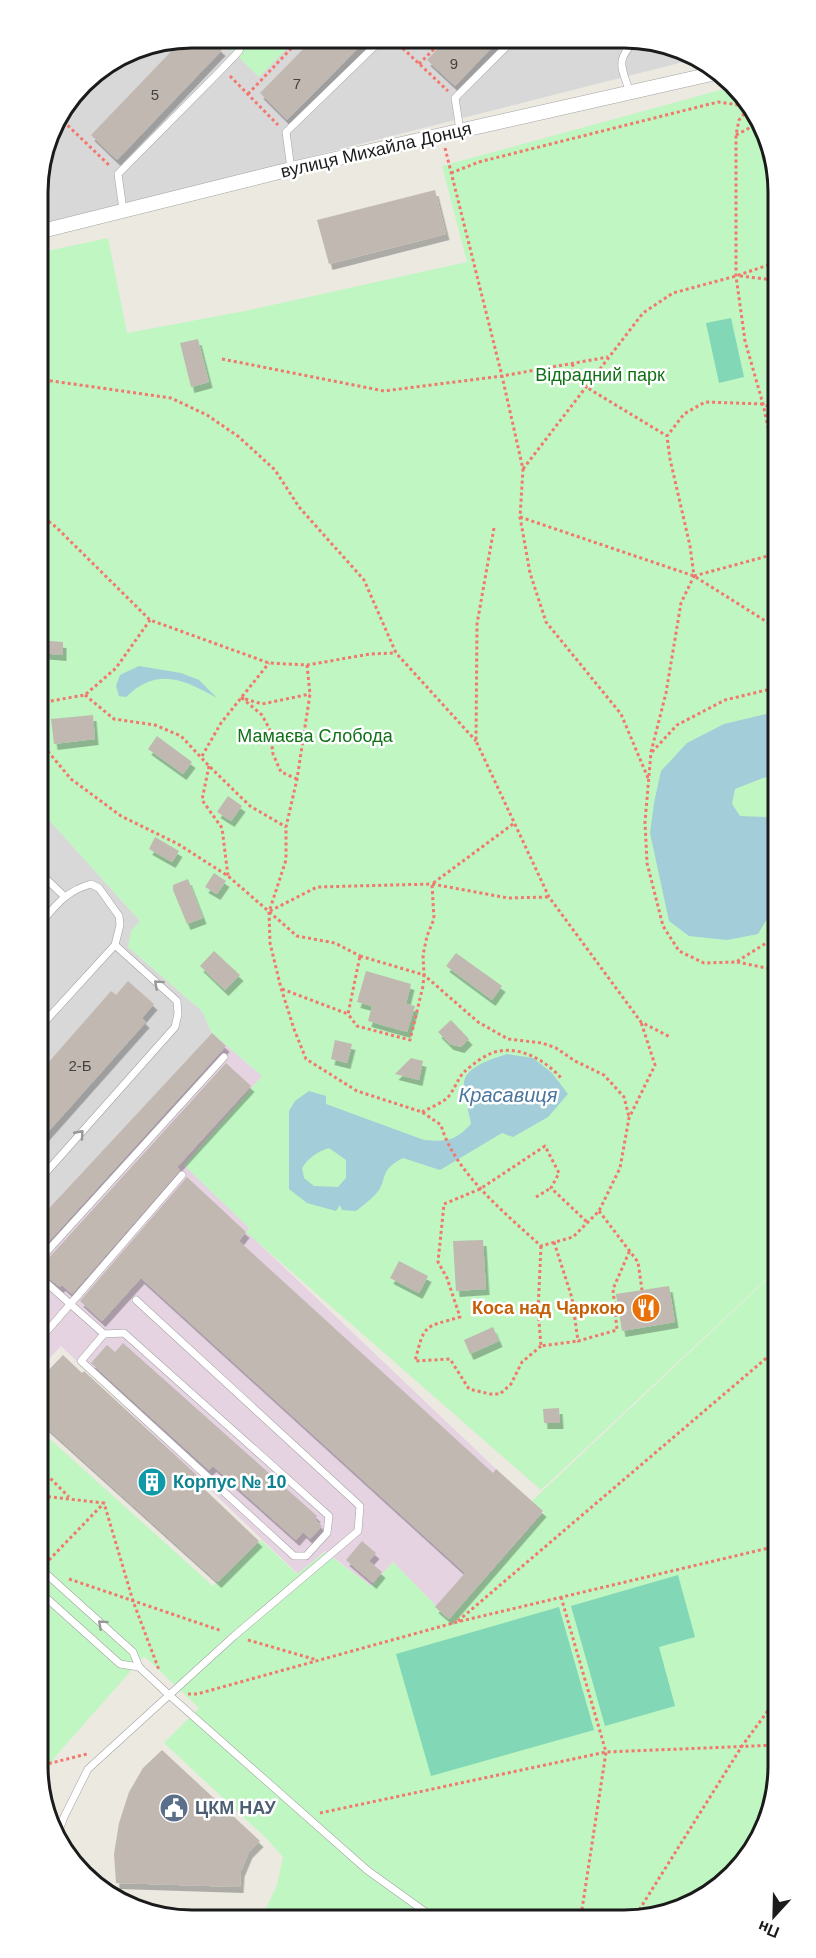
<svg xmlns="http://www.w3.org/2000/svg" width="816" height="1958" font-family="Arial,sans-serif">
<style>
.residential{fill:#d9d8d8}
.industrial{fill:#e5d3e2}
.park{fill:#bff6c2}
.pitch{fill:#82d8b6}
.water{fill:#a3cdd8;fill-rule:evenodd}
.building{fill:#c1b8b1;filter:url(#shadow)}
.lines{fill:none;stroke-linecap:round;stroke-linejoin:round}
.service-casing{stroke:#a2a2a2;stroke-width:8}
.minor-casing{stroke:#a2a2a2;stroke-width:15}
.path{stroke:#f2786d;stroke-width:3;stroke-dasharray:3 3;stroke-linecap:butt}
.service{stroke:#fff;stroke-width:7}
.minor{stroke:#fff;stroke-width:14}
.oneway{stroke:#989898}
.labels{text-anchor:middle;dominant-baseline:central;stroke-width:5;stroke-linejoin:round;paint-order:stroke}
.number-label{font-size:15px;fill:#444240}
.street-label{font-size:18px;fill:#1b1b1b;stroke:#fff}
.park-label{font-size:18px;fill:#107217;stroke:#fff}
.food-label{font-size:18px;font-weight:bold;fill:#c56008;stroke:#fff;text-anchor:end}
.culture-label{font-size:18px;font-weight:bold;fill:#0d838f;stroke:#fff;text-anchor:start}
.service-label{font-size:18px;font-weight:bold;fill:#4e5e75;stroke:#fff;text-anchor:start}
.water-label{font-size:20px;font-style:italic;fill:#4b769e;stroke:#fff}
.rim{fill:none;stroke:#1b1b1b;stroke-width:3}
</style>
<defs>
<filter id="shadow"><feDropShadow dx="3.5" dy="6" stdDeviation="0" flood-color="#0004"/></filter>
</defs>
<rect width="100%" height="100%" fill="#ece9e1"/>
<!-- residential -->
<g class="residential">
<path d="M 192,38 L 654,40 L 691,60 L 38,226 L 38,182 L 53,124 L 90,76 L 133,49 Z"/>
<path d="M 40,810 L 140,921 L 128,947 L 202,1011 L 212,1033 L 41,1217 Z"/>
</g>
<!-- industrial -->
<path class="industrial" d="M 212,1033 L 262,1076 L 184,1165 L 250,1228 L 247,1232 L 496,1469 L 543,1511 L 449,1619 L 393,1562 L 371,1586 L 325,1551 L 298,1574 L 61,1346 L 41,1367 L 41,1217 Z"/>
<!-- park -->
<g class="park">
<path d="M 219,38 L 297,38 L 259,77 Z"/>
<path d="M 735,86 L 773,152 L 777,1269 L 541,1490 L 246,1232 L 249,1228 L 184,1165 L 262,1076 L 212,1033 L 202,1011 L 128,947 L 131,931 L 140,921 L 40,810 L 38,253 L 108,238 L 127,333 L 245,311 L 467,262 L 442,166 Z"/>
<path d="M 777,1270 L 778,1776 L 767,1825 L 740,1868 L 664,1915 L 262,1917 L 277,1885 L 283,1857 L 266,1838 L 164,1743 L 199,1708 L 144,1656 L 54,1758 L 43,1784 L 42,1432 L 213,1586 L 261,1540 L 297,1574 L 325,1552 L 371,1586 L 393,1562 L 449,1619 L 544,1512 L 532,1501 Z"/>
</g>
<!-- pitch -->
<g class="pitch">
<path d="M 731,318 L 744,377 L 719,383 L 706,323 Z"/>
<path d="M 678,1575 L 695,1637 L 659,1647 L 675,1706 L 605,1726 L 571,1606 Z"/>
<path d="M 559,1607 L 594,1730 L 431,1776 L 396,1654 Z"/>
</g>
<!-- water -->
<g class="water">
<path d="M 139,666 L 181,673 L 199,680 L 217,698 C 183,679 157,667 126,697 L 119,696 L 116,686 L 120,675 Z"/>
<path d="M 775,712 L 775,775 L 763,778 L 735,789 L 732,804 L 740,816 L 766,817 L 775,823 L 776,904 L 758,934 L 727,940 L 689,936 L 669,921 L 650,833 L 654,803 L 661,771 L 687,743 L 724,724 Z"/>
<path d="M 507,1054 L 533,1058 L 552,1073 L 568,1094 L 548,1117 L 513,1137 L 502,1133 L 440,1170 L 403,1158 C 377,1171 389,1180 375,1195 C 369,1201 362,1206 356,1211 L 342,1210 L 340,1205 L 336,1211 L 307,1203 L 289,1189 L 289,1111 L 295,1101 L 309,1091 L 326,1096 L 326,1104 L 424,1140 C 447,1142 455,1141 471,1124 C 469,1112 464,1098 464,1086 C 462,1067 493,1059 507,1054 ZM 329,1148 L 346,1160 L 346,1178 L 338,1187 L 314,1186 L 304,1178 L 302,1168 C 309,1157 317,1152 329,1148 Z"/>
</g>
<!-- building -->
<g class="building">
<path d="M 192,38 L 209,38 L 222,50 L 117,160 L 91,135 L 183,39 Z"/>
<path d="M 314,38 L 367,39 L 287,120 L 260,93 Z"/>
<path d="M 447,39 L 500,39 L 455,86 L 427,60 Z"/>
<path d="M 435,190 L 446,234 L 329,264 L 317,220 Z"/>
<path d="M 198,339 L 209,382 L 191,387 L 180,343 Z"/>
<path d="M 50,641 L 63,642 L 63,655 L 39,653 L 39,642 Z"/>
<path d="M 93,715 L 95,739 L 54,744 L 51,719 Z"/>
<path d="M 157,736 L 192,762 L 183,774 L 148,749 Z"/>
<path d="M 228,796 L 242,806 L 231,821 L 217,812 Z"/>
<path d="M 155,837 L 179,851 L 172,862 L 149,849 Z"/>
<path d="M 214,873 L 226,881 L 217,894 L 205,887 Z"/>
<path d="M 188,879 L 203,918 L 187,924 L 173,890 L 173,885 Z"/>
<path d="M 214,951 L 240,975 L 225,990 L 200,966 Z"/>
<path d="M 456,953 L 502,986 L 492,1000 L 446,966 Z"/>
<path d="M 366,971 L 411,984 L 406,1004 L 415,1006 L 407,1032 L 368,1021 L 372,1006 L 357,1002 Z"/>
<path d="M 128,981 L 154,1004 L 142,1018 L 146,1022 L 41,1140 L 40,1072 L 111,991 L 116,995 Z"/>
<path d="M 451,1020 L 469,1039 L 461,1047 L 450,1044 L 438,1032 Z"/>
<path d="M 212,1033 L 226,1046 L 41,1250 L 41,1217 Z"/>
<path d="M 335,1040 L 352,1044 L 347,1063 L 331,1059 Z"/>
<path d="M 411,1058 L 423,1061 L 419,1080 L 395,1074 Z"/>
<path d="M 226,1063 L 251,1086 L 177,1167 L 180,1170 L 72,1294 L 62,1285 L 60,1287 L 41,1272 L 41,1264 L 45,1262 Z"/>
<path d="M 187,1177 L 246,1232 L 239,1241 L 493,1473 L 496,1469 L 543,1511 L 449,1619 L 435,1607 L 465,1573 L 141,1278 L 102,1321 L 80,1301 Z"/>
<path d="M 483,1240 L 486,1289 L 456,1291 L 453,1241 Z"/>
<path d="M 399,1261 L 428,1276 L 419,1293 L 390,1278 Z"/>
<path d="M 669,1286 L 675,1322 L 622,1331 L 616,1294 Z"/>
<path d="M 493,1327 L 499,1341 L 470,1354 L 464,1340 Z"/>
<path d="M 123,1343 L 317,1516 L 315,1519 L 322,1526 L 310,1539 L 303,1532 L 296,1540 L 213,1466 L 209,1470 L 91,1363 L 107,1345 L 115,1352 Z"/>
<path d="M 63,1355 L 82,1373 L 84,1371 L 201,1479 L 198,1483 L 259,1541 L 218,1582 L 42,1423 L 41,1378 Z"/>
<path d="M 559,1408 L 560,1423 L 544,1423 L 543,1409 Z"/>
<path d="M 362,1541 L 376,1553 L 369,1561 L 382,1572 L 373,1583 L 346,1560 Z"/>
<path d="M 162,1750 L 260,1841 L 249,1852 L 241,1871 L 240,1887 L 116,1883 L 114,1854 L 119,1823 L 129,1792 L 143,1768 Z"/>
</g>
<g class="lines">
<!-- service casing -->
<g class="service-casing">
<g id="service">
<path d="M 630,93 C 622,67 614,61 636,40"/>
<path d="M 69,103 L 106,66"/>
<path d="M 460,130 L 455,98 L 513,40"/>
<path d="M 291,169 L 286,132 L 382,39"/>
<path d="M 123,210 L 118,174 L 222,69 L 239,51 L 244,38"/>
<path d="M 40,873 L 64,896"/>
<path d="M 40,924 C 56,905 66,891 91,884 L 99,888 L 119,916 L 120,925 L 115,945 L 40,1027"/>
<path d="M 41,1178 L 175,1027 L 178,1014 L 177,1001 L 115,945"/>
<path d="M 41,1258 L 224,1057"/>
<path d="M 41,1278 L 104,1334 L 124,1333 L 329,1516 L 327,1533 L 306,1556 L 294,1556 L 81,1361 L 104,1334"/>
<path d="M 41,1338 L 182,1175"/>
<path d="M 42,1570 L 133,1652 L 139,1667 L 168,1694 L 367,1870 L 431,1916"/>
<path d="M 42,1594 L 120,1664 L 139,1667"/>
<path d="M 58,1833 L 64,1817 L 88,1769 L 234,1636 L 358,1531 L 360,1506 L 136,1300"/>
</g>
</g>
<!-- minor casing -->
<g class="minor-casing">
<path id="minor" d="M 38,232 L 291,169 L 716,73"/>
</g>
<!-- path -->
<g class="path">
<path d="M 394,40 L 448,91"/>
<path d="M 419,64 L 444,39"/>
<path d="M 230,76 L 278,125"/>
<path d="M 248,94 L 301,38"/>
<path d="M 748,109 L 739,120 L 736,135 L 736,276 L 745,341 L 763,404 L 774,455"/>
<path d="M 59,117 L 110,166"/>
<path d="M 736,135 L 757,124"/>
<path d="M 445,148 L 502,376 L 523,469 L 520,517 L 530,573 L 546,622 L 621,714 L 648,778"/>
<path d="M 451,173 L 479,162 L 718,102 L 746,106"/>
<path d="M 740,276 L 774,280"/>
<path d="M 222,359 L 384,391 L 502,376 L 608,357"/>
<path d="M 572,364 L 586,387 L 667,436"/>
<path d="M 38,379 L 171,398 L 207,415 L 239,437 L 275,470 L 299,507 L 364,580 L 396,653 L 476,741"/>
<path d="M 774,409 L 763,404 L 705,402 L 684,414 L 667,436 L 670,459 L 690,546 L 694,576 L 681,603 L 666,693 L 651,752 L 645,822 L 647,863 L 663,926 L 679,951 L 704,963 L 736,962 L 771,940 L 776,933"/>
<path d="M 523,469 L 643,313 L 673,293 L 736,276 L 774,263"/>
<path d="M 39,514 L 56,527 L 150,620 L 269,663 L 307,665 L 370,654 L 396,653"/>
<path d="M 520,517 L 694,576 L 775,627"/>
<path d="M 494,528 L 477,624 L 476,741 L 549,897 L 641,1022 L 670,1037"/>
<path d="M 694,576 L 775,554"/>
<path d="M 307,665 L 310,694 L 297,779 L 286,827 L 286,860 L 269,912 L 270,943 L 281,988 L 294,1029 L 306,1059 L 357,1091 L 422,1112 L 441,1125 C 454,1172 506,1214 541,1246 L 573,1237 L 599,1211 L 620,1168 L 629,1118 L 655,1065 L 641,1022"/>
<path d="M 85,695 L 114,719 L 155,725 L 181,736 L 209,766 L 250,806 L 286,827"/>
<path d="M 39,703 L 85,695 L 116,668 L 150,620"/>
<path d="M 40,742 L 71,779 L 121,816 L 178,844 L 228,876 L 297,936 L 335,943 L 360,956"/>
<path d="M 652,752 L 677,725 L 725,700 L 775,688"/>
<path d="M 202,756 L 221,723 L 269,663"/>
<path d="M 209,766 L 202,800 L 222,828 L 228,876"/>
<path d="M 297,779 L 281,772 L 273,754 L 270,730 L 262,715 L 242,698 L 262,704 L 310,694"/>
<path d="M 513,824 L 432,884 L 434,919 L 427,936 L 423,955 L 424,975 L 478,1022 L 508,1039 L 542,1043 L 556,1048 L 575,1061 L 604,1075 L 624,1097 L 629,1117"/>
<path d="M 270,911 L 317,887 L 432,884 L 508,898 L 549,897"/>
<path d="M 360,956 L 424,975 L 423,986 L 410,1040 L 357,1026 L 348,1014 Z"/>
<path d="M 737,962 L 776,970"/>
<path d="M 282,989 L 348,1014"/>
<path d="M 422,1112 C 430,1108 439,1104 446,1099 C 454,1092 457,1079 464,1072 C 473,1064 488,1052 500,1051 C 523,1047 547,1062 561,1078"/>
<path d="M 536,1197 L 551,1188"/>
<path d="M 599,1211 L 638,1262 L 642,1290"/>
<path d="M 554,1242 L 572,1298 L 578,1341 L 617,1330 L 613,1289 L 630,1250"/>
<path d="M 541,1246 L 538,1310 L 541,1346 L 578,1341"/>
<path d="M 541,1346 L 522,1362 L 511,1384 L 500,1394 L 490,1394 L 469,1389 L 450,1359 L 415,1361 C 425,1323 423,1328 460,1317 L 447,1278 L 438,1262 L 444,1204 L 480,1189 L 545,1146 L 559,1173 L 551,1188 L 587,1222"/>
<path d="M 42,1470 L 69,1497"/>
<path d="M 42,1496 L 104,1503 L 133,1601 L 159,1670"/>
<path d="M 49,1560 L 104,1503"/>
<path d="M 69,1579 L 222,1631"/>
<path d="M 561,1597 L 606,1752 L 581,1916"/>
<path d="M 458,1621 L 777,1349"/>
<path d="M 248,1640 L 317,1660"/>
<path d="M 188,1694 L 197,1694 L 457,1622 L 777,1546"/>
<path d="M 43,1765 L 87,1754"/>
<path d="M 320,1813 L 606,1752 L 778,1745"/>
<path d="M 636,1915 L 742,1746 L 778,1697"/>
</g>
<!-- service -->
<use href="#service" class="service"/>
<!-- minor -->
<use href="#minor" class="minor"/>
</g>
<!-- one-way arrows -->
<defs><path id="oneway-chevron" d="M-2-3.5L2.5 0L-2 3.5" fill="none" stroke-width="1.6" stroke-linecap="round" stroke-linejoin="round" transform="scale(1.5)"/></defs>
<g class="oneway">
<use href="#oneway-chevron" transform="translate(158 984) rotate(-138)"/>
<use href="#oneway-chevron" transform="translate(80 1134) rotate(-48)"/>
<use href="#oneway-chevron" transform="translate(102 1624) rotate(-138)"/>
</g>
<!-- icons -->
<defs>
<g id="restaurant-disc" transform="scale(1.5)"><circle r="9.5" fill="#e8710a" stroke="#fff"/><path d="M-5-6h1v4h1v-4h1v4h1v-4h1v5L-1.5 .5V6h-2V.5L-5-1ZM5-6V6H3V1.5H1.5Q1.5-4 5-6Z" fill="#fff"/></g>
<g id="building-disc" transform="scale(1.5)"><circle r="9.5" fill="#0f9aa8" stroke="#fff"/><path d="M-4-6H4V6H1V3H-1V6H-4ZM-2.5-4.3h1.7v1.8h-1.7ZM.8-4.3h1.7v1.8H.8ZM-2.5-1h1.7V.8h-1.7ZM.8-1h1.7V.8H.8Z" fill="#fff"/></g>
<g id="civic-disc" transform="scale(1.5)"><circle r="9.5" fill="#5c6f8a" stroke="#fff"/><path d="M-.6-6.5H3V-4.5H.6V-3L4-1V1h2V6H-6V1h2V-1L-.6-3ZM-1.2 2.5V6h2.4V2.5Z" fill="#fff"/></g>
</defs>
<g fill-rule="evenodd">
<use href="#restaurant-disc" x="646" y="1308"/>
<use href="#building-disc" x="152" y="1482"/>
<use href="#civic-disc" x="174" y="1808"/>
</g>
<g class="labels">
<!-- number labels -->
<g class="number-label">
<text x="454" y="63">9</text>
<text x="297" y="83">7</text>
<text x="155" y="94">5</text>
<text x="80" y="1065">2-Б</text>
</g>
<!-- street labels -->
<g class="street-label">
<text transform="translate(376 150) rotate(-13)">вулиця Михайла Донця</text>
</g>
<!-- park labels -->
<g class="park-label">
<text x="600" y="375">Відрадний парк</text>
<text x="315" y="736">Мамаєва Слобода</text>
</g>
<!-- food labels -->
<g class="food-label">
<text x="625" y="1308">Коса над Чаркою</text>
</g>
<!-- culture labels -->
<g class="culture-label">
<text x="173" y="1482">Корпус № 10</text>
</g>
<!-- service labels -->
<g class="service-label">
<text x="195" y="1808">ЦКМ НАУ</text>
</g>
<!-- water labels -->
<g class="water-label">
<text x="508" y="1095">Красавиця</text>
</g>
</g>
<!-- crop -->
<path d="M0 0H816V1958H0ZM192 48H624A144 144 0 0 1 768 192V1766A144 144 0 0 1 624 1910H192A144 144 0 0 1 48 1766V192A144 144 0 0 1 192 48Z" fill="#fff" fill-rule="evenodd"/>
<path class="rim" d="M192 48H624A144 144 0 0 1 768 192V1766A144 144 0 0 1 624 1910H192A144 144 0 0 1 48 1766V192A144 144 0 0 1 192 48Z"/>
<!-- north arrow -->
<g transform="translate(774 1916) rotate(202)" stroke="#ffffff" stroke-width="4.5" paint-order="stroke">
<path d="M0-4.5L10 22L0 15L-10 22Z" fill="#1b1b1b"/>
<text y="-9" font-size="16" font-weight="bold" text-anchor="middle" fill="#1b1b1b">Пн</text>
</g>
</svg>
